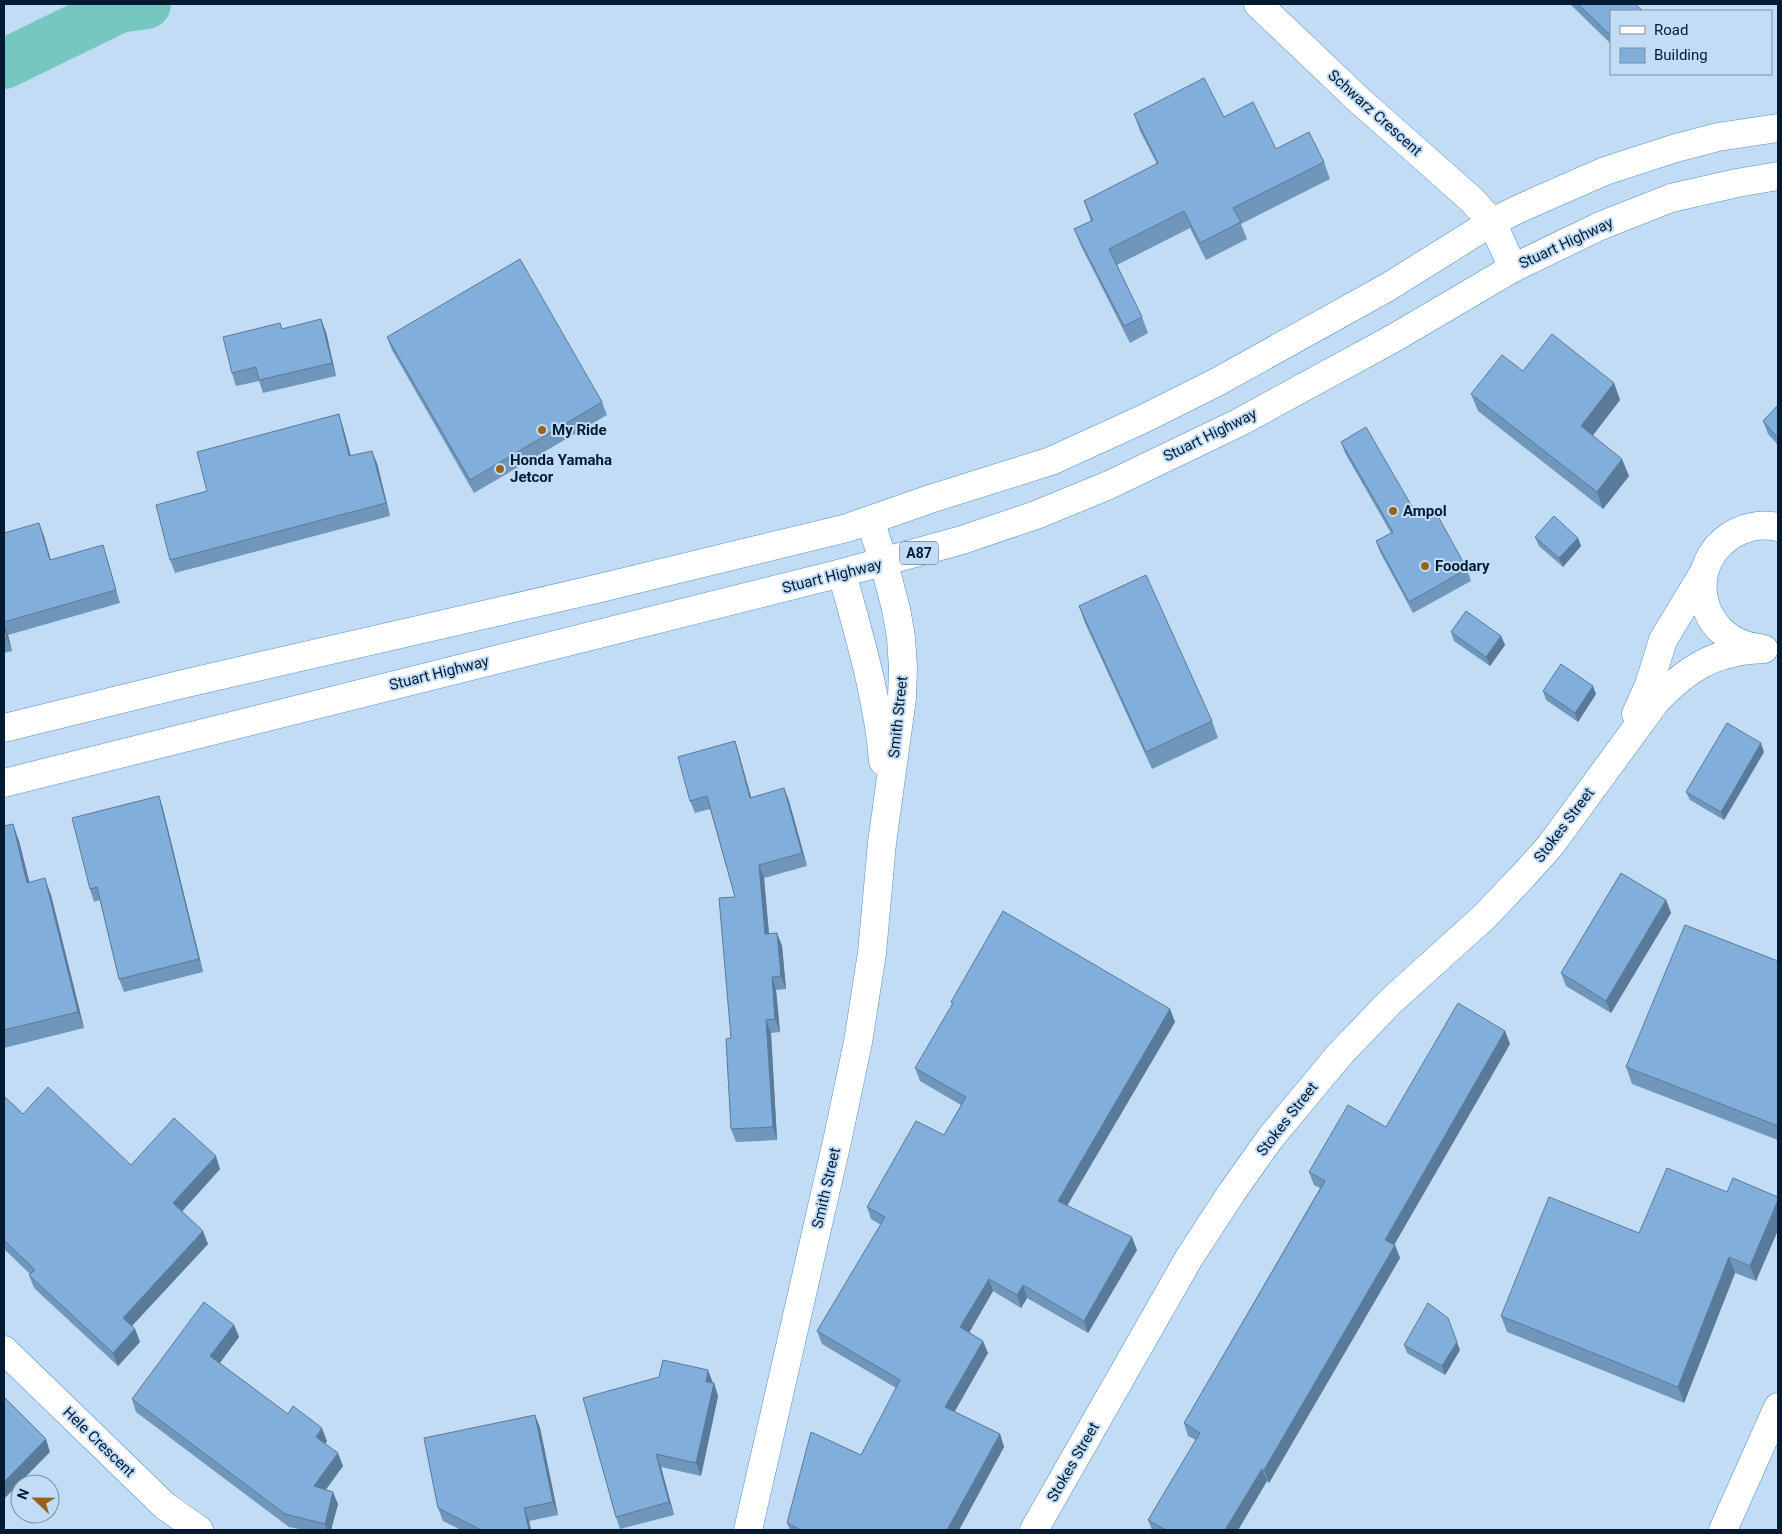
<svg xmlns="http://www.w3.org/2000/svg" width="1782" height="1534" font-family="Roboto,sans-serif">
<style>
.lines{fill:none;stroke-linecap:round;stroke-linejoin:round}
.river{stroke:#76c7c0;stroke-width:50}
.street-casing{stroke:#5391cb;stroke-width:29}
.highway-casing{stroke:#5391cb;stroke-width:29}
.street{stroke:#fff;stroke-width:28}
.highway{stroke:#fff;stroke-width:28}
.wall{fill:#6f96bb}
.shaded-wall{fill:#5a7a99}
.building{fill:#81aeda;stroke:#5a7a99}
.poi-dot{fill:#98621a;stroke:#c3dcf5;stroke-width:2}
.labels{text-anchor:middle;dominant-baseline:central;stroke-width:4;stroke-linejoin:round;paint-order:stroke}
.shield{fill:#c3dcf5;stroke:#3c556c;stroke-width:1}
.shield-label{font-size:14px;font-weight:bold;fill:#021b32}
.street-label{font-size:15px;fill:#021b32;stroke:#c3dcf5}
.poi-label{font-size:15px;font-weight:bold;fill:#021b32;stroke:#c3dcf5;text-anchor:start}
</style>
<rect width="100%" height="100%" fill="#c3dcf5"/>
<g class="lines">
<!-- river -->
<path class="river" d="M 4,64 L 119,8 L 146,4"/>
<!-- street casing -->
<g class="street-casing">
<g id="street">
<path d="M 1258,4 L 1360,101 L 1472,200 L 1492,222"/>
<path d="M 842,573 C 859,636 878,697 883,761"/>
<path d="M 1759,648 C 1697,641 1681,561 1737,532 C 1750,526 1765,524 1778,527"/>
<path d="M 1636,714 L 1649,685 L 1663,640 L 1704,572"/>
<path d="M 4,1350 L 165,1506 L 199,1530"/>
<path d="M 748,1530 L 838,1137 L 858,1042 L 872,953 L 882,843 L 902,698 L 903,668 L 901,637 L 896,609 L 884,563"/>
<path d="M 1034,1530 L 1189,1258 L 1232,1192 L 1271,1137 L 1340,1054 L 1391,1001 L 1484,917 L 1523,876 L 1550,846 L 1657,700 C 1679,678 1701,659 1733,653 C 1743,650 1754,650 1764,649"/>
<path d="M 1723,1530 L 1778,1407"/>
</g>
</g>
<!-- highway casing -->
<g class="highway-casing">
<g id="highway">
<path d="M 1492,222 L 1513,268"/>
<path d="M 870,520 L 884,563"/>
<path d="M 4,728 L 183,684 L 596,589 L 847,528 L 933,498 L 1051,461 L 1143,419 L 1217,382 L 1388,287 L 1492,222 L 1523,207 L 1605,171 L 1676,148 L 1718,137 L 1778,128"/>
<path d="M 4,783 L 842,573 L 962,540 L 1036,515 L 1109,485 L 1238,423 L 1394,338 L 1513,268 L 1600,226 L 1671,198 L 1737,183 L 1778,176"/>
</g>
</g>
<!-- street -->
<use href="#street" class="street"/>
<!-- highway -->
<use href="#highway" class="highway"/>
</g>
<!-- wall -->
<g class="wall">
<path d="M 1570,4 L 1635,4 L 1611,11 L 1611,44 Z"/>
<path d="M 1134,114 L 1224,117 L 1276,149 L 1324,162 L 1330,179 L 1241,224 L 1247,239 L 1206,260 L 1190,228 L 1117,265 L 1142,317 L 1148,333 L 1130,343 L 1081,246 L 1074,229 L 1091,221 L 1084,201 L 1157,164 L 1140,131 Z"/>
<path d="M 280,323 L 282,329 L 326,332 L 336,376 L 263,393 L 259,381 L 236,386 L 232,373 Z"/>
<path d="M 387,337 L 602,402 L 607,415 L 474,493 L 392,350 Z"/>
<path d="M 1523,371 L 1614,383 L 1620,400 L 1593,435 L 1629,476 L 1603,509 L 1478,411 L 1471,394 Z"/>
<path d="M 1778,405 L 1778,445 L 1768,434 L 1763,421 Z"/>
<path d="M 343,427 L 351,456 L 377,463 L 390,516 L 175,573 L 170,560 L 207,491 Z"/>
<path d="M 1341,442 L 1418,517 L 1467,569 L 1471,581 L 1413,613 L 1380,552 L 1376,541 L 1391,533 L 1345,453 Z"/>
<path d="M 4,533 L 44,536 L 51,560 L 107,558 L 120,603 L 8,635 L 12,651 L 4,653 Z"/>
<path d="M 1535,537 L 1578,538 L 1581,546 L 1563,567 L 1539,546 Z"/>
<path d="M 1079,606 L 1212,721 L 1218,738 L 1152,769 L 1085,623 Z"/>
<path d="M 1451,632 L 1501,636 L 1505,645 L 1490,666 L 1454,641 Z"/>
<path d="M 1543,691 L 1596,694 L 1578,722 L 1546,700 Z"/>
<path d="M 735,741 L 739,754 L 751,798 L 784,788 L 789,801 L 807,866 L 764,878 L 769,933 L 777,933 L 782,946 L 786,989 L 776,990 L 780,1032 L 771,1033 L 777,1140 L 736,1142 L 731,1129 L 731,1038 L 735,897 L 710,809 L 695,813 L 690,801 Z"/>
<path d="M 1764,752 L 1724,820 L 1690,800 L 1686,792 Z"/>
<path d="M 159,796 L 163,809 L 203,972 L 124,992 L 119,979 L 100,900 L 94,902 L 90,889 Z"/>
<path d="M 4,826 L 19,841 L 29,882 L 51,895 L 84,1028 L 4,1048 Z"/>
<path d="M 1666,900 L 1671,913 L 1611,1013 L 1566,986 L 1561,973 Z"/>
<path d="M 1778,961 L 1778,1140 L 1632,1084 L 1626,1067 Z"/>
<path d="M 951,1002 L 1170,1009 L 1175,1022 L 1067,1206 L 1137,1250 L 1088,1333 L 1027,1298 L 1021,1308 L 993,1291 L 969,1332 L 988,1353 L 954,1411 L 1000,1434 L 1004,1447 L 959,1530 L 790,1530 L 787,1523 L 861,1455 L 896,1388 L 822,1344 L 817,1331 L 881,1225 L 871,1219 L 867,1207 L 944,1135 L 961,1105 L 920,1081 L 915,1068 L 952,1005 Z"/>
<path d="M 1505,1031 L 1510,1044 L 1394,1245 L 1400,1258 L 1269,1483 L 1267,1481 L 1238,1530 L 1152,1530 L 1148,1520 L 1196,1440 L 1188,1436 L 1184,1423 L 1320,1188 L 1314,1185 L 1309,1172 L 1386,1127 Z"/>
<path d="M 4,1096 L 23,1114 L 131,1165 L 220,1169 L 182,1211 L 208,1244 L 132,1326 L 135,1329 L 140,1342 L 118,1366 L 34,1288 L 29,1275 L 30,1274 L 4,1249 Z"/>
<path d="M 1727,1192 L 1778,1197 L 1778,1230 L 1756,1281 L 1735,1273 L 1684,1403 L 1507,1332 L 1501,1316 L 1639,1233 Z"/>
<path d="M 234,1325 L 239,1337 L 220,1363 L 288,1414 L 327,1441 L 325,1444 L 343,1466 L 326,1490 L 338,1504 L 331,1530 L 304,1530 L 289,1527 L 136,1412 L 132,1399 Z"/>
<path d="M 1404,1345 L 1460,1350 L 1445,1375 L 1407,1353 Z"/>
<path d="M 714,1383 L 718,1396 L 701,1476 L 661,1467 L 674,1515 L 620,1529 L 616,1517 L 583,1398 Z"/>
<path d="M 535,1415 L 540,1428 L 558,1515 L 529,1521 L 531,1530 L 461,1530 L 443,1521 L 438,1508 Z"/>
</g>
<!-- shaded-wall -->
<g class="shaded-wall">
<path d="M 321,319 L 326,332 L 336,376 L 332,363 Z"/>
<path d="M 1614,383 L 1620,400 L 1587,443 L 1581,426 Z"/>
<path d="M 339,414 L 343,427 L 354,469 L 349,456 Z"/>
<path d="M 372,451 L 377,463 L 390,516 L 386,503 Z"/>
<path d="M 1622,459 L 1629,476 L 1603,509 L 1597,492 Z"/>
<path d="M 39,523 L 44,536 L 54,573 L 50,560 Z"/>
<path d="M 1578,538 L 1581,546 L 1563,567 L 1559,558 Z"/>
<path d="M 4,624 L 8,635 L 12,651 L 7,638 Z"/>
<path d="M 1501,636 L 1505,645 L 1490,666 L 1486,657 Z"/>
<path d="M 1593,686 L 1596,694 L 1578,722 L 1575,713 Z"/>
<path d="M 735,741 L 739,754 L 755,811 L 750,798 Z"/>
<path d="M 1761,743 L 1764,752 L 1724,820 L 1721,812 Z"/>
<path d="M 784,788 L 789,801 L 807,866 L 802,853 Z"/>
<path d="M 159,796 L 163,809 L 203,972 L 199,959 Z"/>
<path d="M 13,824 L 19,841 L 34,900 L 27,883 Z"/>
<path d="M 759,865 L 764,878 L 770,947 L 765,934 Z"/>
<path d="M 45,878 L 51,895 L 84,1028 L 78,1012 Z"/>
<path d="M 1666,900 L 1671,913 L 1611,1013 L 1606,1001 Z"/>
<path d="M 777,933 L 782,946 L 786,989 L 781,976 Z"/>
<path d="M 772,977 L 776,990 L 780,1032 L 775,1019 Z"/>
<path d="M 1170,1009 L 1175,1022 L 1062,1214 L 1058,1201 Z"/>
<path d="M 766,1020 L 771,1033 L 777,1140 L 773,1127 Z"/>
<path d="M 1505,1031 L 1510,1044 L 1390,1252 L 1385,1240 Z"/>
<path d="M 216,1156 L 220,1169 L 178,1216 L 173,1203 Z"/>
<path d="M 1778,1200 L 1778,1230 L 1756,1281 L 1750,1266 Z"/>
<path d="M 203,1231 L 208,1244 L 127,1331 L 123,1318 Z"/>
<path d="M 1132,1237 L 1137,1250 L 1088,1333 L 1084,1321 Z"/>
<path d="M 1395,1245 L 1400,1258 L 1269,1483 L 1264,1470 Z"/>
<path d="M 1729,1257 L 1735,1273 L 1684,1403 L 1678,1387 Z"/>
<path d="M 989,1279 L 993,1291 L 965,1340 L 960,1327 Z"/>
<path d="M 1023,1285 L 1027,1298 L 1021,1308 L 1017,1295 Z"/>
<path d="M 234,1325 L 239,1337 L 215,1369 L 210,1356 Z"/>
<path d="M 135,1329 L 140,1342 L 118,1366 L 113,1353 Z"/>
<path d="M 983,1341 L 988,1353 L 950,1420 L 945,1407 Z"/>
<path d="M 1457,1342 L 1460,1350 L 1445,1375 L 1442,1366 Z"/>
<path d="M 708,1370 L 713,1383 L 706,1382 Z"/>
<path d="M 714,1383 L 718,1396 L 701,1476 L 696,1463 Z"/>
<path d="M 535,1415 L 540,1428 L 558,1515 L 553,1502 Z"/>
<path d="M 322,1428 L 327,1441 L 320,1450 L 316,1437 Z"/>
<path d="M 1000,1434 L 1004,1447 L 959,1530 L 947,1530 Z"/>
<path d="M 46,1439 L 50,1452 L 4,1499 L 4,1482 Z"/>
<path d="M 338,1453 L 343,1466 L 318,1499 L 314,1486 Z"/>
<path d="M 656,1454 L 661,1467 L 674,1515 L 669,1502 Z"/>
<path d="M 1262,1469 L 1267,1481 L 1238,1530 L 1225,1530 Z"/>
<path d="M 333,1492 L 338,1504 L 331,1530 L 327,1530 L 325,1524 Z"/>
<path d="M 524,1508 L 529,1521 L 531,1530 L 529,1530 Z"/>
</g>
<!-- building -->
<g class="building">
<path d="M 1578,4 L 1635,4 L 1643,11 L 1611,11 L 1611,36 Z"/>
<path d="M 1204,78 L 1224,117 L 1253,102 L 1276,149 L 1309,132 L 1324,162 L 1233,208 L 1241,222 L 1200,243 L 1184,211 L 1109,249 L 1142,317 L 1124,326 L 1074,229 L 1093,220 L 1084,201 L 1158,163 L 1134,114 Z"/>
<path d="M 520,259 L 602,402 L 470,480 L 387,337 Z"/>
<path d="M 321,319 L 332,363 L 259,380 L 256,367 L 232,373 L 223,337 L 280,323 L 282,329 Z"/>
<path d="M 1552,334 L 1614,383 L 1581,426 L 1622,459 L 1597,492 L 1471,394 L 1502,355 L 1523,371 Z"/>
<path d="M 1778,405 L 1778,438 L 1763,421 Z"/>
<path d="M 339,414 L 349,456 L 372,451 L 386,503 L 170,560 L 156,505 L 207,491 L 197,452 Z"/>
<path d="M 1366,427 L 1418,517 L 1434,509 L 1467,569 L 1409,602 L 1376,541 L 1393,532 L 1341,442 Z"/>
<path d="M 1554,516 L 1578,538 L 1559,558 L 1535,537 Z"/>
<path d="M 39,523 L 50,560 L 103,545 L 116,590 L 4,622 L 4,533 Z"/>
<path d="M 1146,575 L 1212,721 L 1146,752 L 1079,606 Z"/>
<path d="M 1466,611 L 1501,636 L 1486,657 L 1451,632 Z"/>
<path d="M 4,625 L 7,638 L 4,639 Z"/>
<path d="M 1561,664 L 1593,686 L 1575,713 L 1543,691 Z"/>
<path d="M 1727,723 L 1761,743 L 1721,812 L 1686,792 Z"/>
<path d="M 735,741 L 750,798 L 784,788 L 802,853 L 759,865 L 765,934 L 777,933 L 781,976 L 772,977 L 775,1019 L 766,1020 L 773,1127 L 731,1129 L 726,1039 L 731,1038 L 719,898 L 735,897 L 707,796 L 690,801 L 678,757 Z"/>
<path d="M 159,796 L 199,959 L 119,979 L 97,887 L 90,889 L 72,818 Z"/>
<path d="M 13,824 L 27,883 L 45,878 L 78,1012 L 4,1030 L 4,826 Z"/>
<path d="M 1621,873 L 1666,900 L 1606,1001 L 1561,973 Z"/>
<path d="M 1003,911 L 1170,1009 L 1058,1201 L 1132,1237 L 1084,1321 L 1023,1285 L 1017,1295 L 989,1279 L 960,1327 L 983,1341 L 945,1407 L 1000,1434 L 947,1530 L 801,1530 L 787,1523 L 811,1432 L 861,1455 L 900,1380 L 817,1331 L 885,1217 L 867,1207 L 916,1121 L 944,1135 L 966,1097 L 915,1068 L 953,1003 L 951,1002 Z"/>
<path d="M 1685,925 L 1778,961 L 1778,1126 L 1626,1067 Z"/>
<path d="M 1458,1003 L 1505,1031 L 1385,1240 L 1395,1245 L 1264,1470 L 1262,1469 L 1225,1530 L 1166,1530 L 1148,1520 L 1200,1433 L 1184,1423 L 1325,1181 L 1309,1172 L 1348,1105 L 1386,1127 Z"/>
<path d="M 48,1087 L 131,1165 L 174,1118 L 216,1156 L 173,1203 L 203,1231 L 123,1318 L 135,1329 L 113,1353 L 29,1275 L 35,1270 L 4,1240 L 4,1096 L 23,1114 Z"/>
<path d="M 1667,1168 L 1727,1192 L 1733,1178 L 1778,1197 L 1778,1200 L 1750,1266 L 1729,1257 L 1678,1387 L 1501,1316 L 1549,1197 L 1639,1233 Z"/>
<path d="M 204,1302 L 234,1325 L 210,1356 L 288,1414 L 293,1406 L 322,1428 L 316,1437 L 338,1453 L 314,1486 L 333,1492 L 325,1524 L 285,1514 L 132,1399 Z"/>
<path d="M 1428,1303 L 1448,1318 L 1457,1342 L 1442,1366 L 1404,1345 Z"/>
<path d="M 663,1360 L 708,1370 L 706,1382 L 714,1383 L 696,1463 L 656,1454 L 669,1502 L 616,1517 L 583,1398 L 659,1377 Z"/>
<path d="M 4,1397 L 46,1439 L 4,1482 Z"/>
<path d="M 535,1415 L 553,1502 L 524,1508 L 529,1530 L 481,1530 L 438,1508 L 424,1438 Z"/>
</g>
<!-- markers -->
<g class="poi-dot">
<circle cx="542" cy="430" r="5"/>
<circle cx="500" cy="469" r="5"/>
<circle cx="1393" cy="511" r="5"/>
<circle cx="1425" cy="566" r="5"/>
</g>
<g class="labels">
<!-- shield labels -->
<rect class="shield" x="900" y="541.5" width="38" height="23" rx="4"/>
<g class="shield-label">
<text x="919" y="553">A87</text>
</g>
<!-- street labels -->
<g class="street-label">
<text transform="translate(1375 113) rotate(42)">Schwarz Crescent</text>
<text transform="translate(1566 243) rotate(-25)">Stuart Highway</text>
<text transform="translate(1210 435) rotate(-26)">Stuart Highway</text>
<text transform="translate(832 576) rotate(-14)">Stuart Highway</text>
<text transform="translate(439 673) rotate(-14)">Stuart Highway</text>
<text transform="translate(898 717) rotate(-84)">Smith Street</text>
<text transform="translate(1564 825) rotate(-53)">Stokes Street</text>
<text transform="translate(1287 1119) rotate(-52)">Stokes Street</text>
<text transform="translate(826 1188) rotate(-77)">Smith Street</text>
<text transform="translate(99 1442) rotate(44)">Hele Crescent</text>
<text transform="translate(1073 1462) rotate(-60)">Stokes Street</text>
</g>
<!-- poi labels -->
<g class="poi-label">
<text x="552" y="430">My Ride</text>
<text x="510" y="460">Honda Yamaha<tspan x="510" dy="17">Jetcor</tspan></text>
<text x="1403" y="511">Ampol</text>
<text x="1435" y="566">Foodary</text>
</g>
</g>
<!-- border -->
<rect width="1782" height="1534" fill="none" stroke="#021b32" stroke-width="10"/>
<!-- legend -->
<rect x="1610" y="10" width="162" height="65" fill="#c3dcf5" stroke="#768fa7"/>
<rect x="1620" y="26" width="25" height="8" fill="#ffffff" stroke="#768fa7"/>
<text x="1654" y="35" font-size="15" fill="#021b32">Road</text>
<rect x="1620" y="48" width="25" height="15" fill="#81aeda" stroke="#768fa7"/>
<text x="1654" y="60" font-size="15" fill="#021b32">Building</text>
<!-- north arrow -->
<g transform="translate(35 1499) rotate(292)"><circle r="24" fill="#c3dcf5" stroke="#768fa7"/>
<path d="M0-4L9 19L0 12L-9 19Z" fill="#98621a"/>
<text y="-8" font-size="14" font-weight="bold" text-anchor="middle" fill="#021b32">N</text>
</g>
</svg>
